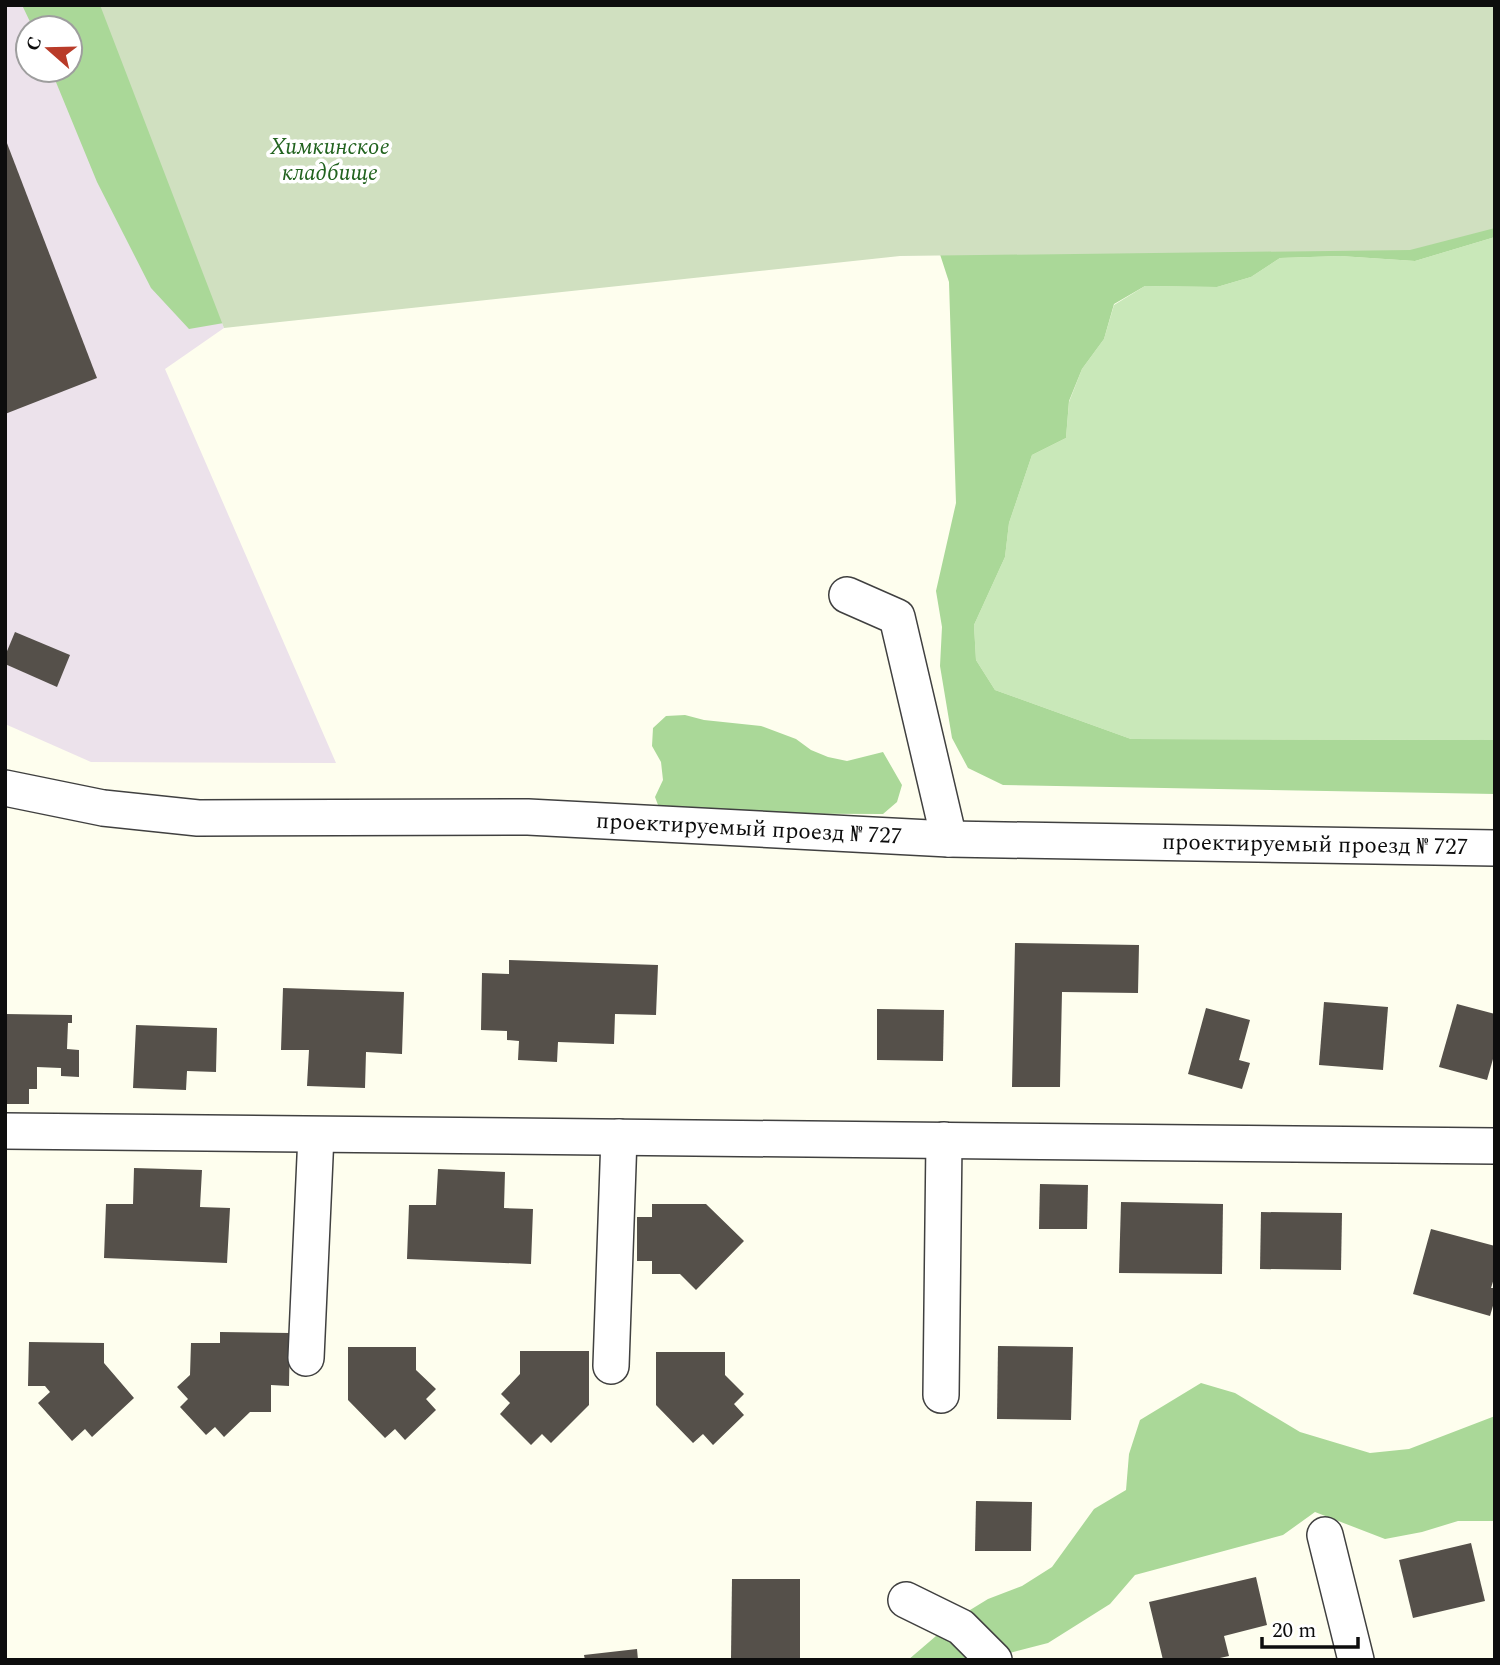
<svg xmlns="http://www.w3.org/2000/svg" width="1500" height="1665" font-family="Spectral,serif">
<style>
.industrial{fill:#ece2eb;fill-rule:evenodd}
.green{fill:#c9e8b9}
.forest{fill:#aad898}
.cemetery{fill:#d0e0c0}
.building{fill:#55504a}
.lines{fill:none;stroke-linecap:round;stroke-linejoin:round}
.minor-casing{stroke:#404040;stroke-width:38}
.minor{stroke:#fff;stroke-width:35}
.labels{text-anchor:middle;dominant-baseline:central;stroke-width:7;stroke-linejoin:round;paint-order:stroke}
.park-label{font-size:23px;font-style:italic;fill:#22631f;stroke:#fff}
.street-label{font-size:23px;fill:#0d0d0d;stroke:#fff}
</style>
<rect width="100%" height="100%" fill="#fefeee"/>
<!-- industrial -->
<path class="industrial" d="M 5,5 L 100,5 L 224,328 L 165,369 L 336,763 L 91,762 L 5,724 ZM 28,28 L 70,28 L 70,70 L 28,70 Z"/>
<!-- green -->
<path class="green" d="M 1495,237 L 1495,740 L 1131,739 L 995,690 L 976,660 L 974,625 L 1005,557 L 1009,523 L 1032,455 L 1066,438 L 1069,402 L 1082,369 L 1104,339 L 1114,305 L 1145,286 L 1217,287 L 1251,277 L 1280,258 L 1340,256 L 1415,261 Z"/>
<!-- forest -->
<g class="forest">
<path d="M 22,5 L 1495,5 L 1495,237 L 1415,261 L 1340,256 L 1280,258 L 1251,277 L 1217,287 L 1145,286 L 1114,304 L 1104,339 L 1082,369 L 1069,401 L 1066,438 L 1032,455 L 1009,523 L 1005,557 L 974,625 L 976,660 L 995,690 L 1131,739 L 1495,740 L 1495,794 L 1003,785 L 968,768 L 952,738 L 940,666 L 942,627 L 936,591 L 956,503 L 949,282 L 936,242 L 247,319 L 189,329 L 151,288 L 97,182 L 51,70 L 70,70 L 70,28 L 33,28 Z"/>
<path d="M 685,715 L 704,720 L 761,726 L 796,739 L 811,750 L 828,757 L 847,761 L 883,752 L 902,785 L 897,802 L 883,814 L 661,813 L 655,797 L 663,780 L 661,762 L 652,746 L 653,728 L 666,716 Z"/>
<path d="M 1201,1383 L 1235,1393 L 1300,1432 L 1370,1453 L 1409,1449 L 1495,1416 L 1495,1521 L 1458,1521 L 1422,1532 L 1385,1539 L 1315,1512 L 1283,1535 L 1135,1575 L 1110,1604 L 1048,1643 L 983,1660 L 908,1660 L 957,1618 L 988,1599 L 1022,1586 L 1052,1567 L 1094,1509 L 1126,1490 L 1129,1454 L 1140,1420 Z"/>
</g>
<!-- cemetery -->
<path class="cemetery" d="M 100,5 L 1495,5 L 1495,228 L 1410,250 L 900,256 L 224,328 Z"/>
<!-- building -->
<g class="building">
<path d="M 5,138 L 97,378 L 5,414 Z"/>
<path d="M 15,632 L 70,655 L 57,687 L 5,664 L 5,656 Z"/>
<path d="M 1015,943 L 1139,945 L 1138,993 L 1062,992 L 1060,1087 L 1012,1087 Z"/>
<path d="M 509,960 L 658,965 L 656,1015 L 615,1014 L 614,1044 L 558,1042 L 557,1062 L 518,1060 L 519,1041 L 507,1040 L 507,1031 L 481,1030 L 482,973 L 509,974 Z"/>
<path d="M 283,988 L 404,992 L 402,1054 L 366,1052 L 365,1088 L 307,1086 L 309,1050 L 281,1050 Z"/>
<path d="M 1324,1002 L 1388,1007 L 1383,1070 L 1319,1065 Z"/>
<path d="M 1457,1004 L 1495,1014 L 1495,1052 L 1487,1080 L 1439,1067 Z"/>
<path d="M 1206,1008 L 1250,1020 L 1239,1060 L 1250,1063 L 1242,1089 L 1188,1074 Z"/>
<path d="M 877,1009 L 944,1010 L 943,1061 L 877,1060 Z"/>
<path d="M 5,1014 L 72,1015 L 72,1023 L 68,1023 L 67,1049 L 79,1050 L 79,1077 L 61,1076 L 61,1068 L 37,1067 L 37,1089 L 29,1089 L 29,1104 L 5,1104 Z"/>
<path d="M 136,1025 L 217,1028 L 216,1072 L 187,1071 L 186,1090 L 133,1088 Z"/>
<path d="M 134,1168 L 202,1170 L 200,1207 L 230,1208 L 227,1263 L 104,1258 L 106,1204 L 133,1204 Z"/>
<path d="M 438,1169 L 505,1172 L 504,1208 L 533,1209 L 531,1264 L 407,1259 L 409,1205 L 436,1205 Z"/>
<path d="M 1040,1184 L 1088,1185 L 1087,1229 L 1039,1229 Z"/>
<path d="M 1121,1202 L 1223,1204 L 1222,1274 L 1119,1273 Z"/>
<path d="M 652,1204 L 706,1204 L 744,1241 L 696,1290 L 680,1274 L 652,1274 L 652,1261 L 637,1261 L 637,1217 L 652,1217 Z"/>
<path d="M 1261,1212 L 1342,1213 L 1341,1270 L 1260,1269 Z"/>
<path d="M 1431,1229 L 1495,1246 L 1495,1275 L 1491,1288 L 1495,1288 L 1495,1299 L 1490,1316 L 1413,1294 Z"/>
<path d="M 220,1332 L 290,1333 L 289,1386 L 271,1385 L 271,1412 L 250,1412 L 224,1437 L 215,1427 L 206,1435 L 180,1407 L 188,1399 L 177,1387 L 190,1375 L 191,1343 L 220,1343 Z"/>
<path d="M 29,1342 L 104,1343 L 104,1363 L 134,1398 L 92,1437 L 85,1429 L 72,1441 L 38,1403 L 50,1392 L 45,1386 L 28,1386 Z"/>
<path d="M 998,1346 L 1073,1347 L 1071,1420 L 997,1419 Z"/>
<path d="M 348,1347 L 416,1347 L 416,1370 L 436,1389 L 426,1399 L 436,1410 L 405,1440 L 395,1429 L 385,1438 L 348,1400 Z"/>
<path d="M 520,1351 L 589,1351 L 589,1405 L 551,1443 L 542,1434 L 531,1445 L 500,1414 L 510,1403 L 501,1394 L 520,1374 Z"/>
<path d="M 656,1352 L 725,1352 L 725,1375 L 744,1394 L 734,1404 L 744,1415 L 713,1445 L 703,1434 L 693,1443 L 656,1405 Z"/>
<path d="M 976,1501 L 1032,1502 L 1031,1551 L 975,1551 Z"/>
<path d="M 1471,1543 L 1485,1601 L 1413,1618 L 1399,1560 Z"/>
<path d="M 1256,1577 L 1267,1625 L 1224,1636 L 1229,1656 L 1211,1660 L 1163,1660 L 1149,1602 Z"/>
<path d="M 732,1579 L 800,1579 L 800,1659 L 731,1658 Z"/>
<path d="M 637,1649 L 638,1660 L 585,1660 L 584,1655 Z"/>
</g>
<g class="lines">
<!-- minor casing -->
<g class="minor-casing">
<g id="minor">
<path d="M 847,595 L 897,617 L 949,839"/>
<path d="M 5,788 L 103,808 L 198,818 L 528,817 L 949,839 L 1495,848"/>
<path d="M 5,1131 L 1495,1146"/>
<path d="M 306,1358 L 316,1135"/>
<path d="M 611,1366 L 619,1137"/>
<path d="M 941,1395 L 944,1140"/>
<path d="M 1325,1535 L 1356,1660"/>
<path d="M 906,1600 L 961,1627 L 994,1660"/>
</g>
</g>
<!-- minor -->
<use href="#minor" class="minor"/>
</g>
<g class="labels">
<!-- park labels -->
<g class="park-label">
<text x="330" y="147">Химкинское<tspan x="330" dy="26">кладбище</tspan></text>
</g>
<!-- street labels -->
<g class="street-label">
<text transform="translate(749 829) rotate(3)">проектируемый проезд № 727</text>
<text transform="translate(1315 845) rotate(1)">проектируемый проезд № 727</text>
</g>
</g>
<!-- border -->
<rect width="1500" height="1665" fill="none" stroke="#0d0d0d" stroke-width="14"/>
<!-- north arrow -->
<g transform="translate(49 49) rotate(290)"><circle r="33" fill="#ffffff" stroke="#9e9e9e" stroke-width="2"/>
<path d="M0-5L12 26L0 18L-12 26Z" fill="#b93b29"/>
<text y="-10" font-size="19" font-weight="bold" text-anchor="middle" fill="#0d0d0d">С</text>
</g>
<!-- scale -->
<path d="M1262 1637v10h96v-10" fill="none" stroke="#0d0d0d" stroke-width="3.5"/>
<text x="1272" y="1637" font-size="21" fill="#0d0d0d" stroke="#ffffff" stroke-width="5" paint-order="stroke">20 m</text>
</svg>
